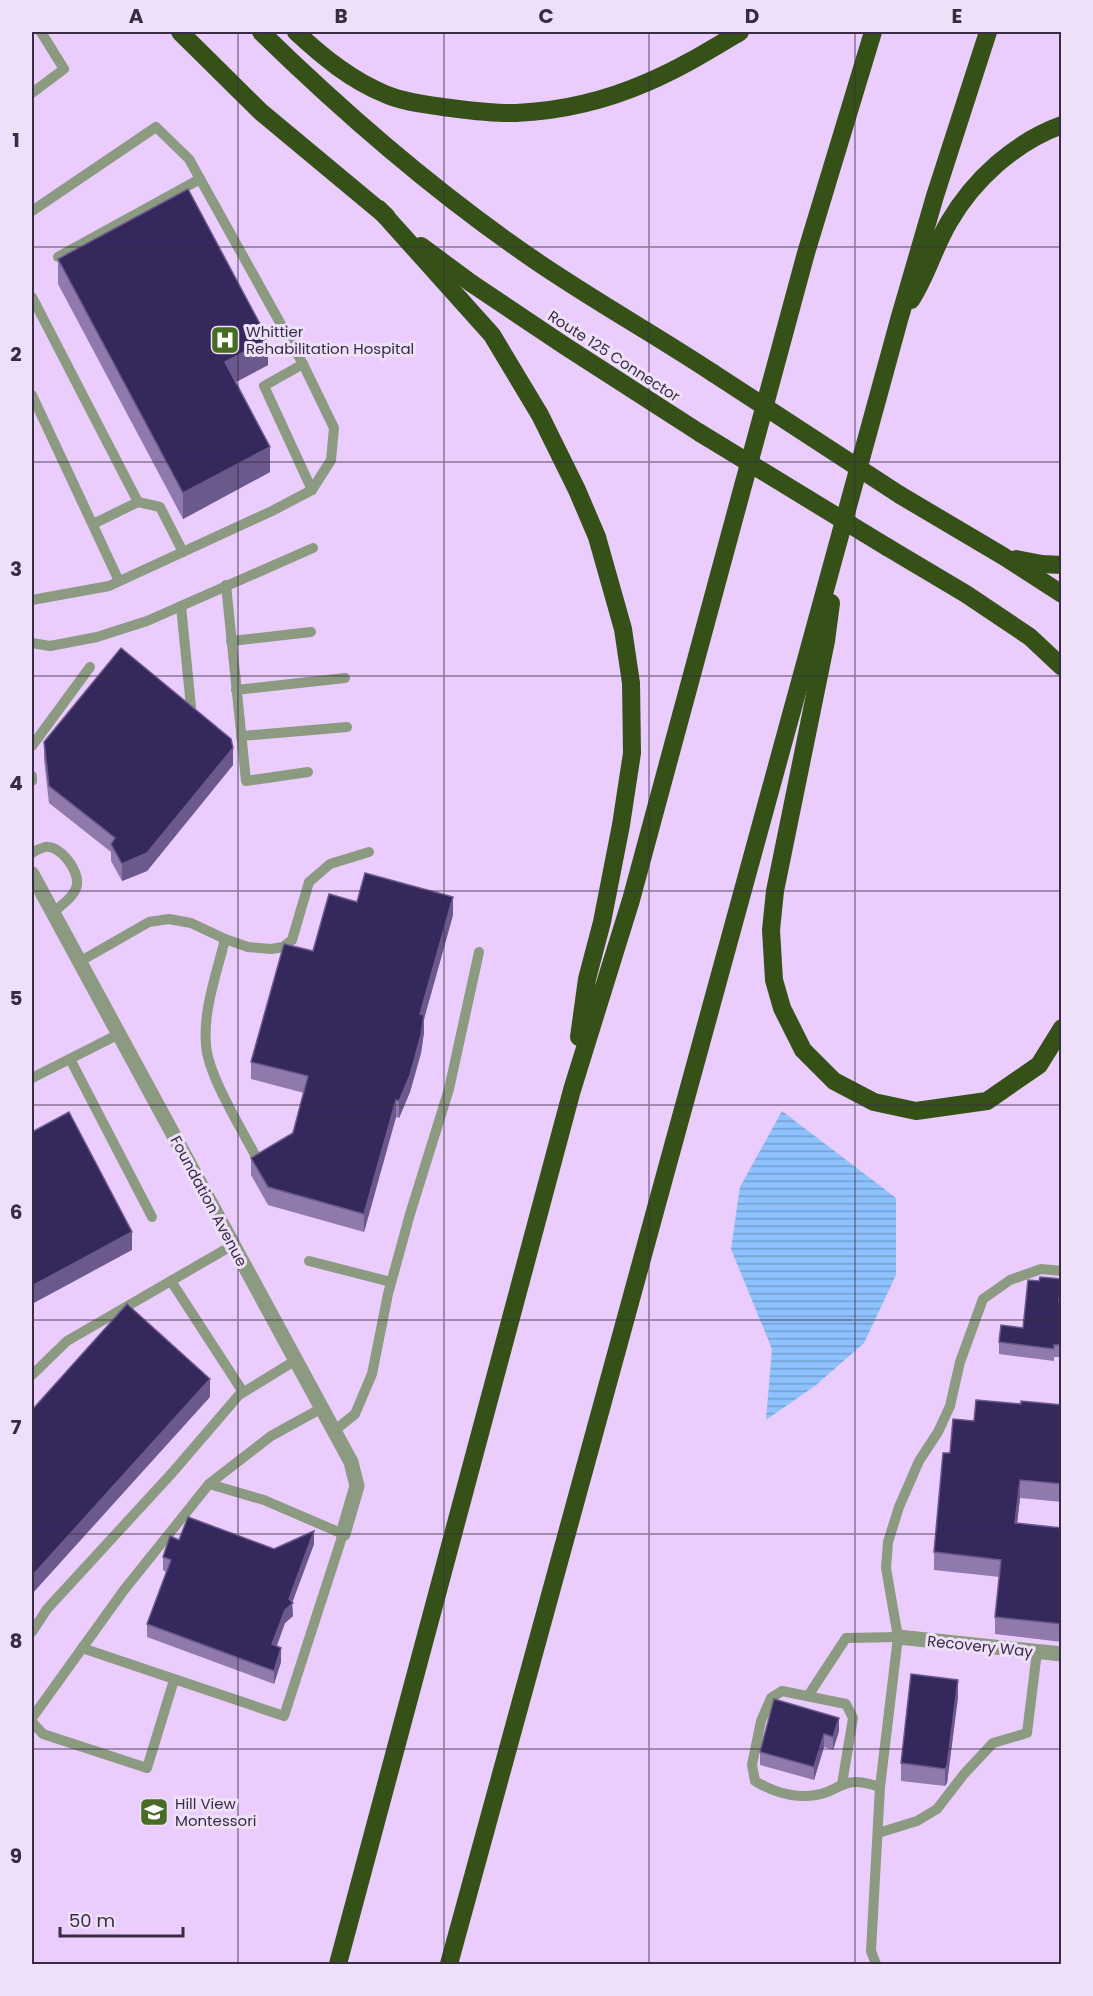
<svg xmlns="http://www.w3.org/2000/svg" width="1093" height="1996" font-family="Poppins,sans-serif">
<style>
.water{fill:url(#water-rules)}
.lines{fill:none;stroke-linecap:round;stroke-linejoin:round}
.lane{stroke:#8b9a80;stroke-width:10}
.street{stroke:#8b9a80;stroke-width:15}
.highway{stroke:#355118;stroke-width:18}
.highway-bridge{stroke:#355118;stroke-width:18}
.wall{fill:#907aad}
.shaded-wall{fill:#6b598d}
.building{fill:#35285d;stroke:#6b598d;stroke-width:1.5}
.grid{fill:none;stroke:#392b42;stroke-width:1.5;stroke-opacity:0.55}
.labels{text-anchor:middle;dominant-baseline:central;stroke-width:6;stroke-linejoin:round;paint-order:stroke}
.poi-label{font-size:15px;fill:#392b42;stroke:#efe0f9;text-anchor:start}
.street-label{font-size:15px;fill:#392b42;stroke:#efe0f9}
.neatline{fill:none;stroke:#392b42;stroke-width:2}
.grid-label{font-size:20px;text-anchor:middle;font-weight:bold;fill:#392b42}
</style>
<defs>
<pattern id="water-rules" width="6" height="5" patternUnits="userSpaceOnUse" patternTransform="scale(1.5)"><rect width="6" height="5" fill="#8dc2fe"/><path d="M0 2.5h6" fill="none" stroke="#749ecf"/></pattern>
</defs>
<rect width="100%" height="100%" fill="#eaccfd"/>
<!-- water -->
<path class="water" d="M 782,1111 L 896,1198 L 896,1275 L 864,1343 L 816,1385 L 766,1420 L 772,1349 L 731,1249 L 740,1187 Z"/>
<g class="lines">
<!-- lane -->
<g class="lane">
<path d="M 32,93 L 64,69 L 41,32"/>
<path d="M 32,211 L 156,127 L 189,159 L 303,364 L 334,428 L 331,460 L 312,490"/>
<path d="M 58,257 L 200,179"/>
<path d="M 32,297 L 138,502 L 160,507 L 183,552"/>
<path d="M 32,395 L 119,581"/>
<path d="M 93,524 L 138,502"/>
<path d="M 226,585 L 246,781 L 308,772"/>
<path d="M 32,600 L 109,586 L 272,511 L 312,490 L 264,386 L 303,364"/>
<path d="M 181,606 L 191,707"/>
<path d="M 231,641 L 311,632"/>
<path d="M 32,643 L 50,646 L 97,637 L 147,621 L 313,548"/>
<path d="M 236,690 L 345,678"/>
<path d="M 241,736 L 347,727"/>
<path d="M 32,746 L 90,667"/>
<path d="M 32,776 L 32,781"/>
<path d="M 32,853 C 35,851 41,848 45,847 C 60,845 79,870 77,884 C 76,896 61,905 53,913"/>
<path d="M 225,939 C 217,973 203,1009 206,1045 C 208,1075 240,1126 255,1155"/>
<path d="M 79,962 L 149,922 L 169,919 L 191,923 L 225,939 L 248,947 L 271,949 L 283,947 L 292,940 L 309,882 L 330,864 L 369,852"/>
<path d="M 70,1059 L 152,1217"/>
<path d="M 32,1078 L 119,1034"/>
<path d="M 309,1261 L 391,1282"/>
<path d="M 171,1281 L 243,1392"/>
<path d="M 32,1375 L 67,1341 L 233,1245"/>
<path d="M 334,1431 L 355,1414 L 372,1374 L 388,1294 L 410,1214 L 449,1089 L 479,952"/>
<path d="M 32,1632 L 47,1609 L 172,1473 L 239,1395 L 296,1360"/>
<path d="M 82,1648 L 284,1716 L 343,1534 L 264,1500 L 209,1484"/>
<path d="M 808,1696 L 846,1638 L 898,1637"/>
<path d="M 32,1718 L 124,1590 L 209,1484 L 271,1436 L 322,1408"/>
<path d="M 32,1722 L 43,1734 L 147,1768 L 174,1680"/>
<path d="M 842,1784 L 853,1718 L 846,1704 L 782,1691 L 771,1698 L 761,1721 L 752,1765 L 755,1781 C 776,1794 803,1801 827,1792 C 837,1788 846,1781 857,1782 C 865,1782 873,1785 880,1787"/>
<path d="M 878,1833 L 917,1821 L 937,1809 L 964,1774 L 993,1743 L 1027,1733 L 1037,1652"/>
<path d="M 876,1964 L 871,1951 L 880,1787 L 898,1637 L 886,1568 L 888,1542 L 899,1507 L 919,1461 L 938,1432 L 950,1406 L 960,1362 L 983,1299 L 1010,1280 L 1041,1269 L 1062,1271"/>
</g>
<!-- street -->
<g class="street">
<path d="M 32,874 L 351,1462 L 357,1486 L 343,1534"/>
<path d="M 898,1637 L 1062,1654"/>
</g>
<!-- highway -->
<g class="highway">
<path d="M 180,32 L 261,112 L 386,216"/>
<path d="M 261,32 C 345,114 435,192 533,259 C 591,299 654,334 713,373"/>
<path d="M 296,32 C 323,57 351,80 385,94 C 403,102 424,104 443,107 C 466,110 492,114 516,113 C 560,111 607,100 648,82 C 681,68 710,50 740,32"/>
<path d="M 379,209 L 492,335 L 540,415 L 577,490 L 597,537 L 623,629 L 631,683 L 632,753 L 621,825 L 602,922 L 587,979 L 579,1037"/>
<path d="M 421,246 L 471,283 L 565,346 L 700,433"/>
<path d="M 911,300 C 927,276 934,247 949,222 C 974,179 1015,142 1062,125"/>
<path d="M 900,495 L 1003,556 L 1062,594"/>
<path d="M 887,547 L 966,594 L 1030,637 L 1062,667"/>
<path d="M 1016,559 L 1042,564 L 1062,565"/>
<path d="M 831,603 L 826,641 L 775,891 L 771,930 L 774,980 L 782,1008 L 803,1050 L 834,1081 L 874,1102 L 916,1111 L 987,1101 L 1039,1065 L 1062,1028"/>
<path d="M 338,1964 L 572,1090 L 631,900 L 806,253 L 873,32"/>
<path d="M 449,1964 L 899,320 L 935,196 L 988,32"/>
</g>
<!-- highway-bridge -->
<g class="highway-bridge">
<path d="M 713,373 L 900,495"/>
<path d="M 700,433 L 887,547"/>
</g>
</g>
<!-- wall -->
<g class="wall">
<path d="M 58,259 L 268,365 L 235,382 L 270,472 L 183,519 L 58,284 Z"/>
<path d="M 44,742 L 233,765 L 147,871 L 122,881 L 111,861 L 111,852 L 49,803 L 44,760 Z"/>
<path d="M 357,902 L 453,915 L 424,1019 L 424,1032 L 421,1053 L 410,1092 L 399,1118 L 396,1117 L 364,1232 L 268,1205 L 251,1175 L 251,1158 L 293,1133 L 304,1093 L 251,1079 L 251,1062 L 313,951 Z"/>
<path d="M 1061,1291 L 1060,1302 L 1062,1302 L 1062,1357 L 1054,1357 L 1054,1361 L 999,1354 L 999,1342 L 1023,1328 Z"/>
<path d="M 1021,1404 L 1062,1405 L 1062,1502 L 1020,1498 L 1017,1524 L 1062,1528 L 1062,1642 L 995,1634 L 995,1617 L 1000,1577 L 934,1570 L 934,1552 L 950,1453 L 974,1421 Z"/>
<path d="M 179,1540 L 274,1549 L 314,1544 L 292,1603 L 293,1616 L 285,1623 L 277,1646 L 281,1662 L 274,1684 L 147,1637 L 147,1624 L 166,1572 L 163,1570 L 163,1557 Z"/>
<path d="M 958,1697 L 947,1783 L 945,1786 L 901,1781 L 901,1763 Z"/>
<path d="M 774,1699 L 839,1731 L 833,1750 L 824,1747 L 814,1780 L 760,1765 L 760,1752 Z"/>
</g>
<!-- shaded-wall -->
<g class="shaded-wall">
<path d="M 268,339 L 268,365 L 225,388 L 225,362 Z"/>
<path d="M 270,447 L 270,472 L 183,519 L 183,493 Z"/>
<path d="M 233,748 L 233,765 L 147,871 L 122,881 L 122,864 Z"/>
<path d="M 453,897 L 453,915 L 424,1019 L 424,1032 L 421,1053 L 410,1092 L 399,1118 L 399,1101 L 420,1014 Z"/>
<path d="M 396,1100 L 396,1117 L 364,1232 L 364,1214 Z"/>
<path d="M 132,1232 L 132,1250 L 32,1304 L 32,1286 Z"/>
<path d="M 1061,1279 L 1061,1291 L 1059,1314 L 1059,1302 Z"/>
<path d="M 210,1379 L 210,1397 L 32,1594 L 32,1576 Z"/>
<path d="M 1020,1480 L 1020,1498 L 1015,1541 L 1015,1523 Z"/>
<path d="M 314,1531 L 314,1544 L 292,1603 L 293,1616 L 285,1623 L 272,1657 L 272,1644 Z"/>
<path d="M 281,1648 L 281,1662 L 274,1684 L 274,1671 Z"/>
<path d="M 958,1680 L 958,1697 L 947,1783 L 945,1786 L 945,1769 Z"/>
<path d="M 839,1718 L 839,1731 L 833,1750 L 833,1737 Z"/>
<path d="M 824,1734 L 824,1747 L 814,1780 L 814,1767 Z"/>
</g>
<!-- building -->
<g class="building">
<path d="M 188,189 L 268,339 L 225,362 L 270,447 L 183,493 L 58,259 Z"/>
<path d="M 121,648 L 231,739 L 233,748 L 147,853 L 122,864 L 111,844 L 115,838 L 49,786 L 44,742 Z"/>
<path d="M 365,873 L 453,897 L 420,1014 L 424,1015 L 421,1035 L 410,1075 L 399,1101 L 396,1100 L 364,1214 L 268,1187 L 251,1158 L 293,1133 L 308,1076 L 251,1062 L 284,944 L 313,951 L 329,894 L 357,902 Z"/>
<path d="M 69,1112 L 132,1232 L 32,1286 L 32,1132 Z"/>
<path d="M 1040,1277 L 1061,1279 L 1059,1302 L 1062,1302 L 1062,1345 L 1054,1345 L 1054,1349 L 999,1342 L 1001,1325 L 1023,1328 L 1028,1280 L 1039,1281 Z"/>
<path d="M 127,1304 L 210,1379 L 32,1576 L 32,1410 Z"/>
<path d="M 976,1400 L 1021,1404 L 1021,1401 L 1062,1405 L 1062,1484 L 1020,1480 L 1015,1523 L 1062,1528 L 1062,1624 L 995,1617 L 1001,1560 L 934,1552 L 943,1453 L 950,1453 L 953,1419 L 974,1421 Z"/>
<path d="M 188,1517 L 274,1549 L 314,1531 L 289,1599 L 293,1603 L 285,1610 L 272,1644 L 281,1648 L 274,1671 L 147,1624 L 171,1560 L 163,1557 L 170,1536 L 179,1540 Z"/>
<path d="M 911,1674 L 958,1680 L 947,1766 L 945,1769 L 901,1763 Z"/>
<path d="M 774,1699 L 839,1718 L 833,1737 L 824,1734 L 814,1767 L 760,1752 Z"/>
</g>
<!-- grid -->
<path class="grid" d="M 238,32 L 238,1964M 444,32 L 444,1964M 649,32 L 649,1964M 855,32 L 855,1964M 32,247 L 1062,247M 32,462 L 1062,462M 32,676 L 1062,676M 32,891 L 1062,891M 32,1105 L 1062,1105M 32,1320 L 1062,1320M 32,1534 L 1062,1534M 32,1749 L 1062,1749"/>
<!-- icons -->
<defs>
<g id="hospital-square" transform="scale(1.5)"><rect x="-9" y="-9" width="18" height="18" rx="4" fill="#486c24" stroke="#efe0f9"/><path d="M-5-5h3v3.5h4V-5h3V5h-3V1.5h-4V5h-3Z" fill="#fff"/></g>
<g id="school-square" transform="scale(1.5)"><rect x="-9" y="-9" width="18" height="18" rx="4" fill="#486c24" stroke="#efe0f9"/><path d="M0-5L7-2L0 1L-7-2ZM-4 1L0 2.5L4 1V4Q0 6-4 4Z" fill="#fff"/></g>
</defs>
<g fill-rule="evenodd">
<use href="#hospital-square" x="225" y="340"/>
<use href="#school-square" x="154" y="1812"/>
</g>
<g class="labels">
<!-- poi labels -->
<g class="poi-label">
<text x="246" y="331">Whittier<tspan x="246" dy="17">Rehabilitation Hospital</tspan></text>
<text x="175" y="1803">Hill View<tspan x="175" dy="17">Montessori</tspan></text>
</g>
<!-- street labels -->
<g class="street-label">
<text transform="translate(614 356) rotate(33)">Route 125 Connector</text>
<text transform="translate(209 1201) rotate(62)">Foundation Avenue</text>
<text transform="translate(980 1646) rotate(6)">Recovery Way</text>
</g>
</g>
<!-- border -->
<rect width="1093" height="1996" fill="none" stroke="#efe0f9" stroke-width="66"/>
<!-- scale -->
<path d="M60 1927v9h123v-9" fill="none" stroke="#392b42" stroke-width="3"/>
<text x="69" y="1927" font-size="18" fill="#392b42" stroke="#efe0f9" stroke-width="4.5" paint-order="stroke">50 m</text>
<rect x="33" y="33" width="1027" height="1930" class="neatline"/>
<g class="grid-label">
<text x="136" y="23">A</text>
<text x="341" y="23">B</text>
<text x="546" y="23">C</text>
<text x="752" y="23">D</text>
<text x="957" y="23">E</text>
<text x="16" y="147">1</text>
<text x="16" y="361">2</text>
<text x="16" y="576">3</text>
<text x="16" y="790">4</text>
<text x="16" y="1005">5</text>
<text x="16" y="1219">6</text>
<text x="16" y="1434">7</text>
<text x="16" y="1648">8</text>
<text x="16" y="1863">9</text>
</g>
</svg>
